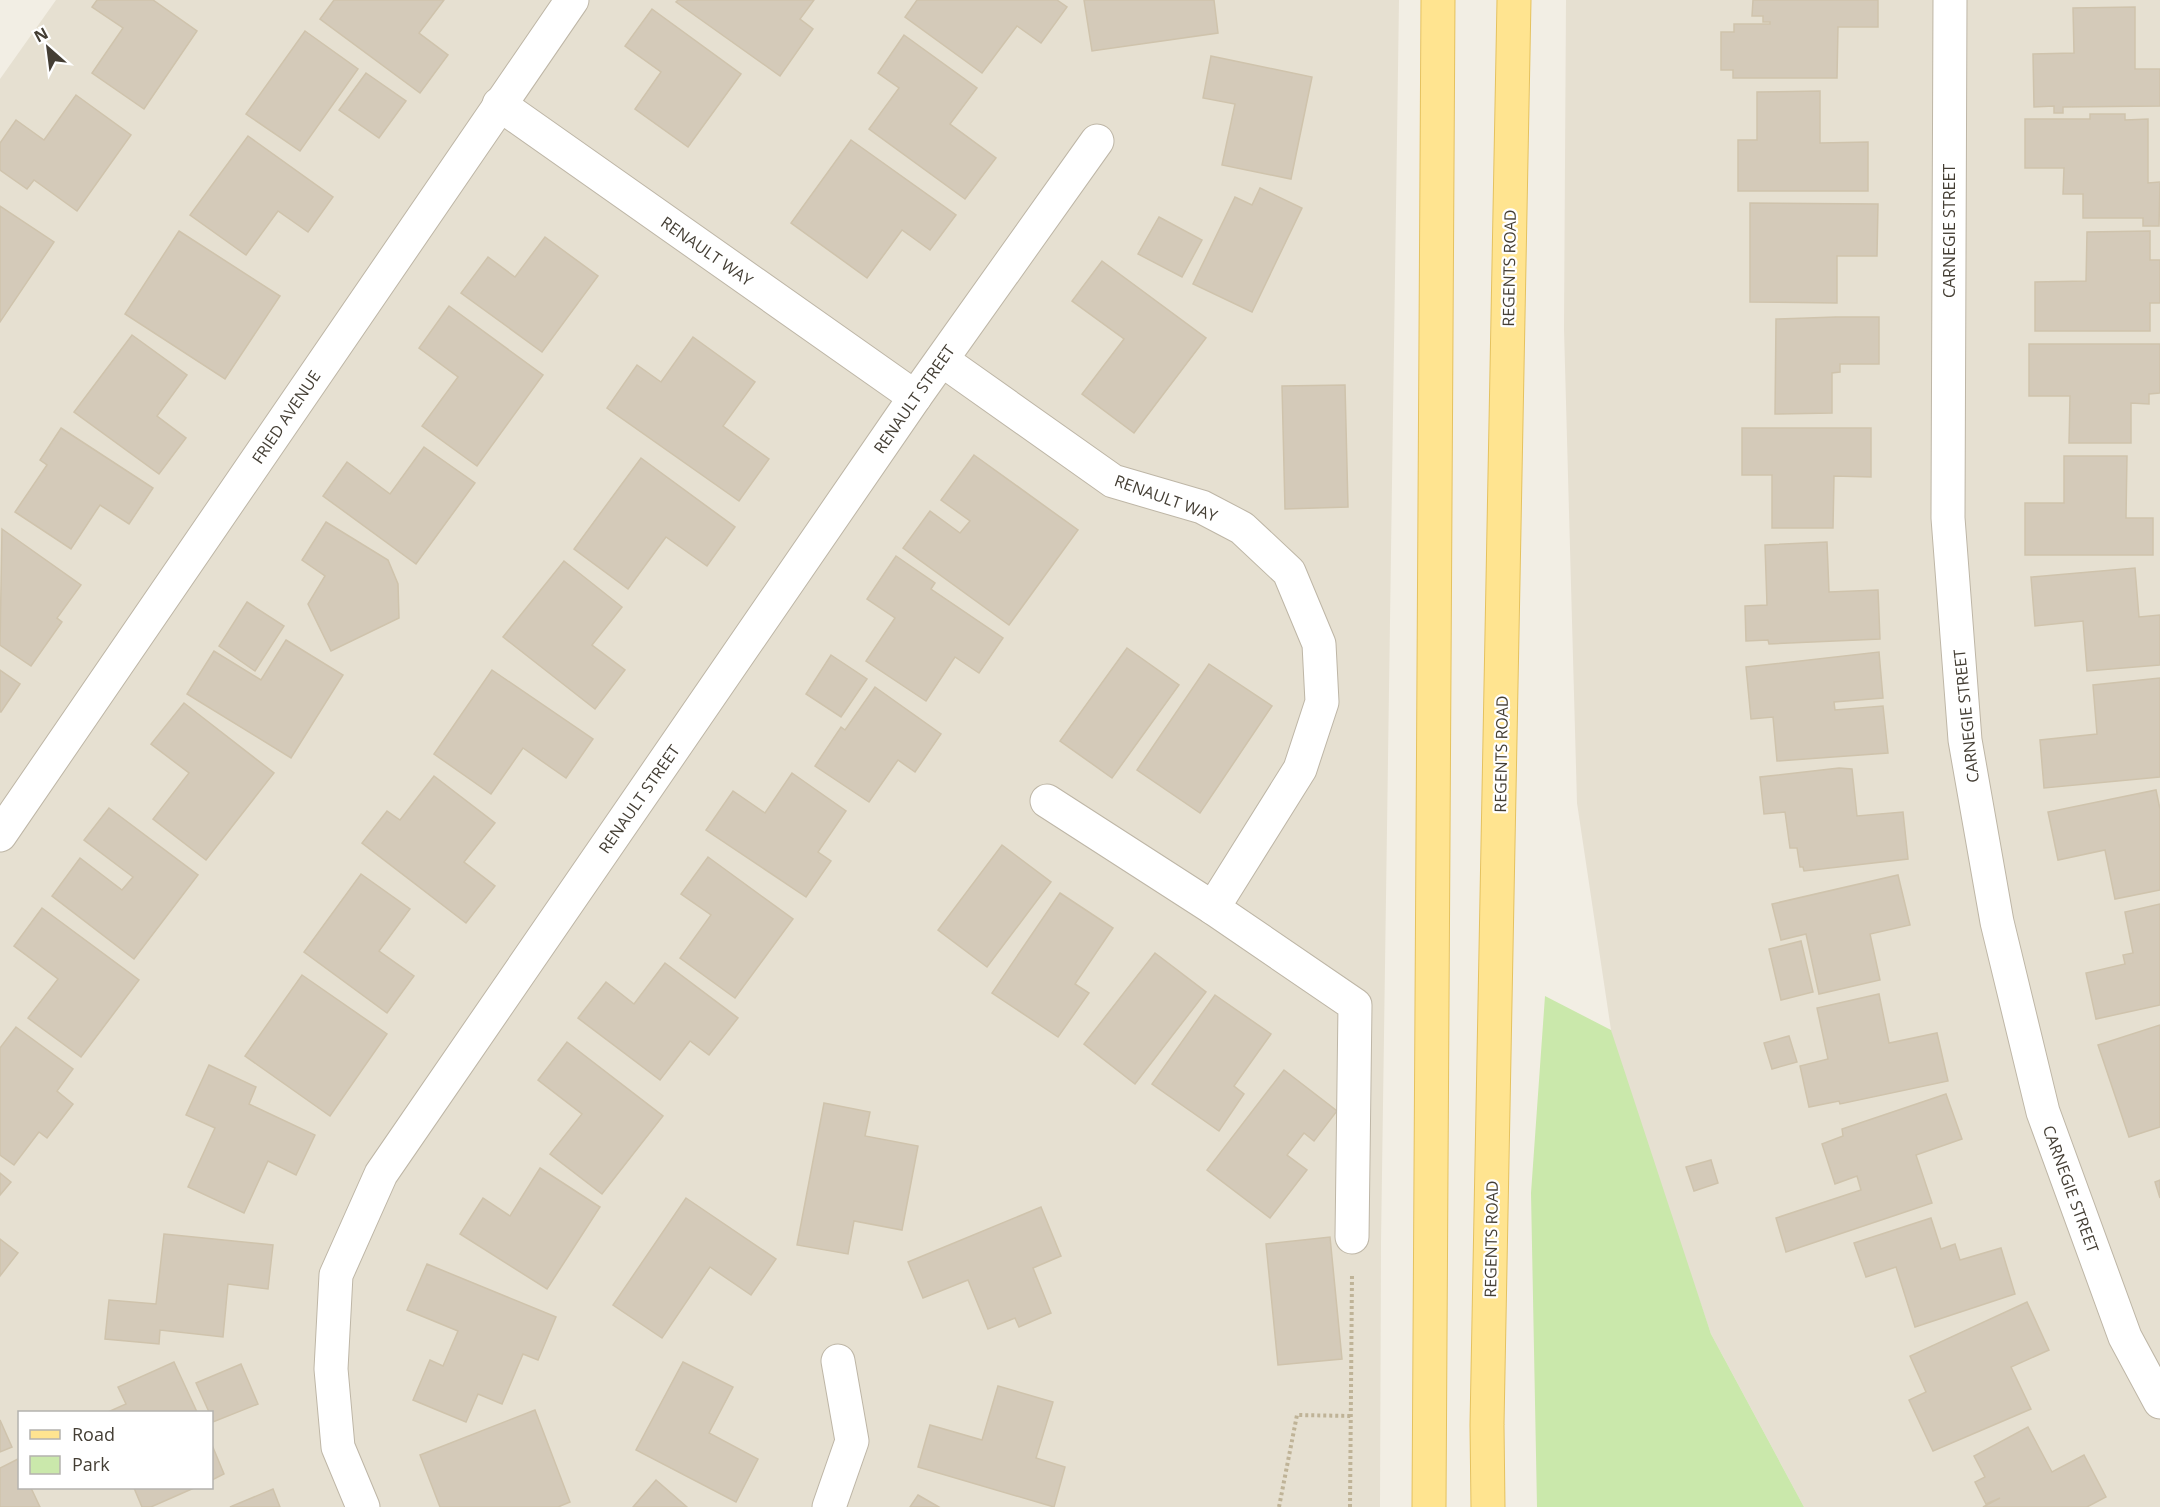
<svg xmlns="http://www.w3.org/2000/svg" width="2160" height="1507" font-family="'Open Sans',sans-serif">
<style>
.residential{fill:#e6e0d1;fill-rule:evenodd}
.green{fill:#cae8ab}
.building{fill:#d4cab9;stroke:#cfc3ac;stroke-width:1.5}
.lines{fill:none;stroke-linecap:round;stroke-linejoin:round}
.minor-casing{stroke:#beb6a6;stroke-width:35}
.major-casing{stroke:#e5c25f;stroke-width:35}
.path{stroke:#bfb397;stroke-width:4;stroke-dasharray:3 3;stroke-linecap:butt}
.minor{stroke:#fff;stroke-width:33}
.major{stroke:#ffe490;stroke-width:33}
.labels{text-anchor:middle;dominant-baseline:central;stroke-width:4.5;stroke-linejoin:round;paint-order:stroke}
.street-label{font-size:16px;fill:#443e34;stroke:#fff}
</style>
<rect width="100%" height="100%" fill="#f2eee4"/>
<!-- residential -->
<g class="residential">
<path d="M 56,0 L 1399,0 L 1381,1243 L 1380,1507 L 0,1507 L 0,79 ZM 20,1412 L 212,1412 L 212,1488 L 20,1488 Z"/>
<path d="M 1566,0 L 2160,0 L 2160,1507 L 1804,1507 L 1711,1334 L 1614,1050 L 1577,803 L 1564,329 Z"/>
</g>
<!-- green -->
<path class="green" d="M 1545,996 L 1611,1030 L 1711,1334 L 1804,1507 L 1537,1507 L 1531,1193 Z"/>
<!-- building -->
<g class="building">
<path d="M 97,0 L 153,0 L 197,31 L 144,109 L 92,73 L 123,28 L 92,7 Z"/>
<path d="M 334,0 L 444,0 L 419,33 L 448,55 L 420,93 L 320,19 Z"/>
<path d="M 678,0 L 814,0 L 800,19 L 813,29 L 780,76 L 676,2 Z"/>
<path d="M 917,0 L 1057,0 L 1067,7 L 1041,43 L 1017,26 L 982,73 L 905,17 Z"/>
<path d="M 1084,0 L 1214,0 L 1218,33 L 1092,51 Z"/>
<path d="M 1753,0 L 1878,0 L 1878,27 L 1838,27 L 1837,78 L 1733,78 L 1733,70 L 1721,70 L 1721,32 L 1734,32 L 1734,24 L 1770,24 L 1770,22 L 1763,22 L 1763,16 L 1752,16 Z"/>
<path d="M 2135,7 L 2135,69 L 2160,69 L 2160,106 L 2063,107 L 2063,113 L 2054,113 L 2054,106 L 2034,107 L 2033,54 L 2074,53 L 2073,8 Z"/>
<path d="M 652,9 L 741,74 L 688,147 L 635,109 L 661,72 L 625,46 Z"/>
<path d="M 305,31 L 358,69 L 300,151 L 246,114 Z"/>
<path d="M 904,35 L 977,88 L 950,124 L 996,158 L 965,199 L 869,129 L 899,88 L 878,73 Z"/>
<path d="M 1211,56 L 1312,77 L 1291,179 L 1222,165 L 1235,104 L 1203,98 Z"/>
<path d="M 366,73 L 406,101 L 379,138 L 339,110 Z"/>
<path d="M 1820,91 L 1820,143 L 1868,142 L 1868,191 L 1738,191 L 1738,140 L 1757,140 L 1757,92 Z"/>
<path d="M 76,95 L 131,135 L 77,211 L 34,180 L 27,189 L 0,170 L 0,143 L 16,120 L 44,140 Z"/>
<path d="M 2090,114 L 2125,114 L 2125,120 L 2148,119 L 2148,183 L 2160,182 L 2159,226 L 2143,226 L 2143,218 L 2083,218 L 2083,194 L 2063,194 L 2064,168 L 2025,168 L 2025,119 L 2090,119 Z"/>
<path d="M 248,136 L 333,197 L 308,232 L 278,211 L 246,255 L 190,215 Z"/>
<path d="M 851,140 L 956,215 L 930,250 L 902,230 L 867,278 L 791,223 Z"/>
<path d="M 1260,188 L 1302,208 L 1252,312 L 1193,284 L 1235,197 L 1252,205 Z"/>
<path d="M 1750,203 L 1878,204 L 1877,256 L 1837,256 L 1837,303 L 1750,302 Z"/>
<path d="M 0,206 L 54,242 L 0,322 Z"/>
<path d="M 1159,217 L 1202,240 L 1182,277 L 1138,254 Z"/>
<path d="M 179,231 L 280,296 L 225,379 L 125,314 Z"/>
<path d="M 2150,231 L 2150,260 L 2160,260 L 2160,303 L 2150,303 L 2150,331 L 2035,331 L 2035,282 L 2086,281 L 2087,232 Z"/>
<path d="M 545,237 L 598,276 L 542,352 L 461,293 L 488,257 L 515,277 Z"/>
<path d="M 1102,261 L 1206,338 L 1134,433 L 1082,394 L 1124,339 L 1072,301 Z"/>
<path d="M 449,306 L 543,375 L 477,466 L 422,426 L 458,377 L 419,348 Z"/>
<path d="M 1836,317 L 1879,317 L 1879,364 L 1840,364 L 1840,372 L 1832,373 L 1832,413 L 1775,414 L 1776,319 Z"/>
<path d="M 132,335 L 187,375 L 157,416 L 186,438 L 159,474 L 74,412 Z"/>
<path d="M 693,337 L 755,382 L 723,426 L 769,459 L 739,501 L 607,408 L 637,365 L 661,382 Z"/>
<path d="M 2029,344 L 2160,344 L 2160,393 L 2149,394 L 2149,404 L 2131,403 L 2131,443 L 2069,443 L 2070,396 L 2029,396 Z"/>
<path d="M 1345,385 L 1348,507 L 1285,509 L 1282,386 Z"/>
<path d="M 61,428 L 153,488 L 129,524 L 100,505 L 71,549 L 15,512 L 47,465 L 40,460 Z"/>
<path d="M 1742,428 L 1871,428 L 1871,477 L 1834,476 L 1833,528 L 1772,528 L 1772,475 L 1742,475 Z"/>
<path d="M 424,447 L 475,483 L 416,564 L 323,496 L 347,462 L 390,494 Z"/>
<path d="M 974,455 L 1078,530 L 1009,625 L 903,548 L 930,511 L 960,533 L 970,521 L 941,500 Z"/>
<path d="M 2064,456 L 2127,456 L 2126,518 L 2153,518 L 2153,555 L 2025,555 L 2025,503 L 2064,503 Z"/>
<path d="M 641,458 L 735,527 L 707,566 L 666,537 L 628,589 L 574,549 Z"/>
<path d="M 326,522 L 388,560 L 398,584 L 399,618 L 331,651 L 308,604 L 325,576 L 302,560 Z"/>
<path d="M 2,529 L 81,585 L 57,618 L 62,622 L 31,666 L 0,645 Z"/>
<path d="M 1827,542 L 1829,592 L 1878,590 L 1880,639 L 1769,644 L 1768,640 L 1746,641 L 1745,606 L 1767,605 L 1765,545 Z"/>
<path d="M 896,556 L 935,583 L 931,589 L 1003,638 L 979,673 L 955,657 L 926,701 L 866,661 L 895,618 L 867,599 Z"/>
<path d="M 564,561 L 622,607 L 592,645 L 625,670 L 595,709 L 503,637 Z"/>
<path d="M 2135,568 L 2139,617 L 2160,615 L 2160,665 L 2087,671 L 2083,621 L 2035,626 L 2031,577 Z"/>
<path d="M 247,602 L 284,626 L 255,671 L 219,646 Z"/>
<path d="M 286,640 L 343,675 L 291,758 L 187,694 L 214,651 L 261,680 Z"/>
<path d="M 1127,648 L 1179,685 L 1112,778 L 1060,741 Z"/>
<path d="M 1879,652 L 1883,698 L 1834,702 L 1835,710 L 1883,706 L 1888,753 L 1777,761 L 1773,717 L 1751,719 L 1746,667 Z"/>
<path d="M 831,655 L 867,679 L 841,717 L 806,694 Z"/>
<path d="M 1209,664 L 1272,706 L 1200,813 L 1137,770 Z"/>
<path d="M 0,670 L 20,684 L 1,712 L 0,712 Z"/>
<path d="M 492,670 L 593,739 L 566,778 L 523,748 L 491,794 L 434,754 Z"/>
<path d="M 2160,678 L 2160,777 L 2044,788 L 2040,740 L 2097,734 L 2093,685 Z"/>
<path d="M 875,687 L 941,734 L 915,772 L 898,760 L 869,802 L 815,766 L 841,727 L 845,730 Z"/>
<path d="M 184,703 L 274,773 L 206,860 L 153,819 L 189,773 L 151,744 Z"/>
<path d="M 1839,768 L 1852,769 L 1857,816 L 1903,812 L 1908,859 L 1804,871 L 1803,867 L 1800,867 L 1797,848 L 1790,848 L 1785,812 L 1764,814 L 1760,777 Z"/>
<path d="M 792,773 L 846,811 L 818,852 L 831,861 L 806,897 L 706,830 L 733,791 L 765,813 Z"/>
<path d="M 434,776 L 495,823 L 464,862 L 495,886 L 466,923 L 362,843 L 387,811 L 400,820 Z"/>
<path d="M 2156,790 L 2160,809 L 2160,890 L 2115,899 L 2105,850 L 2058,860 L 2048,812 Z"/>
<path d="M 109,808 L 198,875 L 134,959 L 52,896 L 80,858 L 122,890 L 133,877 L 84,840 Z"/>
<path d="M 1002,845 L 1051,882 L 987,967 L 938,930 Z"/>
<path d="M 708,857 L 793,919 L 735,998 L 680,958 L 711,915 L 681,894 Z"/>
<path d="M 361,874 L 410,909 L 379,951 L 414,976 L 387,1013 L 304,952 Z"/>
<path d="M 1898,875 L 1910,925 L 1870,934 L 1880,980 L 1819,994 L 1806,934 L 1781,940 L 1772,904 Z"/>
<path d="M 1060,893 L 1113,928 L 1075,984 L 1089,993 L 1058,1037 L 992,993 Z"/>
<path d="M 2160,904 L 2160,1005 L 2096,1019 L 2086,973 L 2125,964 L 2123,955 L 2133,953 L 2125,912 Z"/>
<path d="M 42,908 L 139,980 L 81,1057 L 28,1018 L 58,979 L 14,946 Z"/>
<path d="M 1801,941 L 1813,992 L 1781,1000 L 1769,949 Z"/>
<path d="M 1155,953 L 1206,992 L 1135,1084 L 1084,1044 Z"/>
<path d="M 665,963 L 738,1018 L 709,1055 L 690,1041 L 660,1080 L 578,1018 L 606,982 L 634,1004 Z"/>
<path d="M 302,975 L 387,1034 L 330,1116 L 245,1056 Z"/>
<path d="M 1879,994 L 1889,1043 L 1937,1033 L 1948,1081 L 1840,1104 L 1839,1101 L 1809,1107 L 1800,1066 L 1828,1059 L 1817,1008 Z"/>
<path d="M 1215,995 L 1271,1034 L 1234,1086 L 1244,1094 L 1219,1131 L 1152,1084 Z"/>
<path d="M 2160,1025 L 2160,1127 L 2129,1137 L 2098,1045 Z"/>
<path d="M 16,1027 L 73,1069 L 57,1091 L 73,1104 L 47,1138 L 39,1132 L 14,1165 L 0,1155 L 0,1048 Z"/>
<path d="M 1789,1036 L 1797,1062 L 1772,1069 L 1764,1043 Z"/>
<path d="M 567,1042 L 663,1116 L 602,1194 L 550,1154 L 582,1114 L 538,1080 Z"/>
<path d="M 209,1065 L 256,1087 L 249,1104 L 315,1135 L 296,1175 L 268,1161 L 244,1213 L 188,1187 L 215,1128 L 186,1115 Z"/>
<path d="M 1284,1070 L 1337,1111 L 1314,1141 L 1304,1133 L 1287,1155 L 1307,1170 L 1270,1218 L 1207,1170 Z"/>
<path d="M 1946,1094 L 1962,1139 L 1916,1155 L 1932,1203 L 1786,1252 L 1776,1218 L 1861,1190 L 1857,1176 L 1835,1184 L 1822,1144 L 1843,1136 L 1842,1129 Z"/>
<path d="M 824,1103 L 870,1112 L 865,1136 L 918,1146 L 902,1230 L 854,1221 L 848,1254 L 797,1245 Z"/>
<path d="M 1711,1160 L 1718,1183 L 1694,1191 L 1686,1167 Z"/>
<path d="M 540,1168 L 600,1207 L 547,1289 L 460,1234 L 483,1198 L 510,1216 Z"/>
<path d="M 0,1173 L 11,1182 L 0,1195 Z"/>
<path d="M 2160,1180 L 2160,1198 L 2155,1182 Z"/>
<path d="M 686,1198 L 776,1259 L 751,1295 L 710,1267 L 662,1338 L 613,1305 Z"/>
<path d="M 1041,1207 L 1061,1256 L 1033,1268 L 1051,1313 L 1019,1327 L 1015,1318 L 988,1329 L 968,1280 L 923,1298 L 908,1262 Z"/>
<path d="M 1931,1218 L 1941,1249 L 1955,1244 L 1960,1260 L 2001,1248 L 2015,1294 L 1915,1327 L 1896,1267 L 1866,1277 L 1854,1243 Z"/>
<path d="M 164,1234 L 273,1245 L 268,1289 L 228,1284 L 223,1337 L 160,1330 L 159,1344 L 105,1339 L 109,1300 L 156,1304 Z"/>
<path d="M 1330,1237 L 1342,1359 L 1278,1365 L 1266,1244 Z"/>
<path d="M 0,1239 L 18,1253 L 0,1276 Z"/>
<path d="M 427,1264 L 556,1317 L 538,1360 L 523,1354 L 502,1404 L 478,1394 L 466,1422 L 413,1400 L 430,1360 L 443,1366 L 458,1331 L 407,1310 Z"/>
<path d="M 2027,1302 L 2049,1350 L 2011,1367 L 2031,1409 L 1933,1451 L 1909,1400 L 1926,1392 L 1910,1356 Z"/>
<path d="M 174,1362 L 197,1412 L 108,1412 L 126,1404 L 118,1387 Z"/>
<path d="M 683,1362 L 733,1387 L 709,1433 L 758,1459 L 736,1502 L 636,1450 Z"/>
<path d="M 241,1364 L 258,1404 L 213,1422 L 212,1412 L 209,1412 L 196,1383 Z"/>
<path d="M 998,1386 L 1053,1402 L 1036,1458 L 1065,1467 L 1054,1507 L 918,1467 L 930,1425 L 982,1440 Z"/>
<path d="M 535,1410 L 570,1502 L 558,1507 L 440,1507 L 420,1455 Z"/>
<path d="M 0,1420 L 12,1447 L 0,1452 Z"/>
<path d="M 2028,1427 L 2052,1472 L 2084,1455 L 2106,1497 L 2087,1507 L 1983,1507 L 2000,1498 L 1986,1504 L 1975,1482 L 1985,1477 L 1974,1456 Z"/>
<path d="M 212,1445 L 224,1474 L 212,1480 Z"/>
<path d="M 18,1459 L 20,1488 L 31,1488 L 40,1507 L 0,1507 L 0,1468 Z"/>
<path d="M 656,1480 L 687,1507 L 633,1507 Z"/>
<path d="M 134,1488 L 194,1488 L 151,1507 L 142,1507 Z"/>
<path d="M 273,1489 L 280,1507 L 230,1507 Z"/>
<path d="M 918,1495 L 939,1507 L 910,1507 Z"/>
</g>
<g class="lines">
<!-- minor casing -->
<g class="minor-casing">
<g id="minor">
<path d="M 1950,0 L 1948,518 L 1965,740 L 1997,922 L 2043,1112 L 2125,1337 L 2160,1402"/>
<path d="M 499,104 L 915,397"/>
<path d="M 942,360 L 1113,481 L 1202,507 L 1242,528 L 1289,572 L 1319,644 L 1322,702 L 1300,769 L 1213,908"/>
<path d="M 1047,801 L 1213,908 L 1355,1005 L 1352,1237"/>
<path d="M 0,835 L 572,0"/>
<path d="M 363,1507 L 338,1447 L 331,1369 L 336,1275 L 381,1174 L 915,397 L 1097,141"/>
<path d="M 829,1507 L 852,1441 L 838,1361"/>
</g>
</g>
<!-- major casing -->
<g class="major-casing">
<g id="major">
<path d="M 1429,1507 L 1438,0"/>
<path d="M 1488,1507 L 1487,1425 L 1514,0"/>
</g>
</g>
<!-- path -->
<g class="path">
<path d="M 1279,1507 L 1297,1415 L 1351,1416"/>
<path d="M 1350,1507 L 1352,1274"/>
</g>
<!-- minor -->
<use href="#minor" class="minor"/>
<!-- major -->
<use href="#major" class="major"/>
</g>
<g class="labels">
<!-- street labels -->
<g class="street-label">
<text transform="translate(1949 231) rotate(-90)">CARNEGIE STREET</text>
<text transform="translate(707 251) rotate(35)">RENAULT WAY</text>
<text transform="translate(1509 268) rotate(-89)">REGENTS ROAD</text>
<text transform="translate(914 399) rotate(-55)">RENAULT STREET</text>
<text transform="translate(286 417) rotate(-56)">FRIED AVENUE</text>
<text transform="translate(1166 498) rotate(20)">RENAULT WAY</text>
<text transform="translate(1966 716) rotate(-96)">CARNEGIE STREET</text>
<text transform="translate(1501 754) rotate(-89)">REGENTS ROAD</text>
<text transform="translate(639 799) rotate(-55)">RENAULT STREET</text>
<text transform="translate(2071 1189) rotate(70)">CARNEGIE STREET</text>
<text transform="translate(1491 1239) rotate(-89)">REGENTS ROAD</text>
</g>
</g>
<!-- legend -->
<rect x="18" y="1411" width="195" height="78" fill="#ffffff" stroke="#b4b2ae" stroke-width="1.5"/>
<rect x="30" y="1430" width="30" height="9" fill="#ffe490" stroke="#b4b2ae" stroke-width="1.5"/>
<text x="72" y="1441" font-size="18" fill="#443e34">Road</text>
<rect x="30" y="1456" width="30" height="18" fill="#cae8ab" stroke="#b4b2ae" stroke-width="1.5"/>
<text x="72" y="1471" font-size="18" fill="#443e34">Park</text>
<!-- north arrow -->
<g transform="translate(48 48) rotate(332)" stroke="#ffffff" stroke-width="4.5" paint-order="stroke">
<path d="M0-4.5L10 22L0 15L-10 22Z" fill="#443e34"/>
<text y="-9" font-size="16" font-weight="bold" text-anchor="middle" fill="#443e34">N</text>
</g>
</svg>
